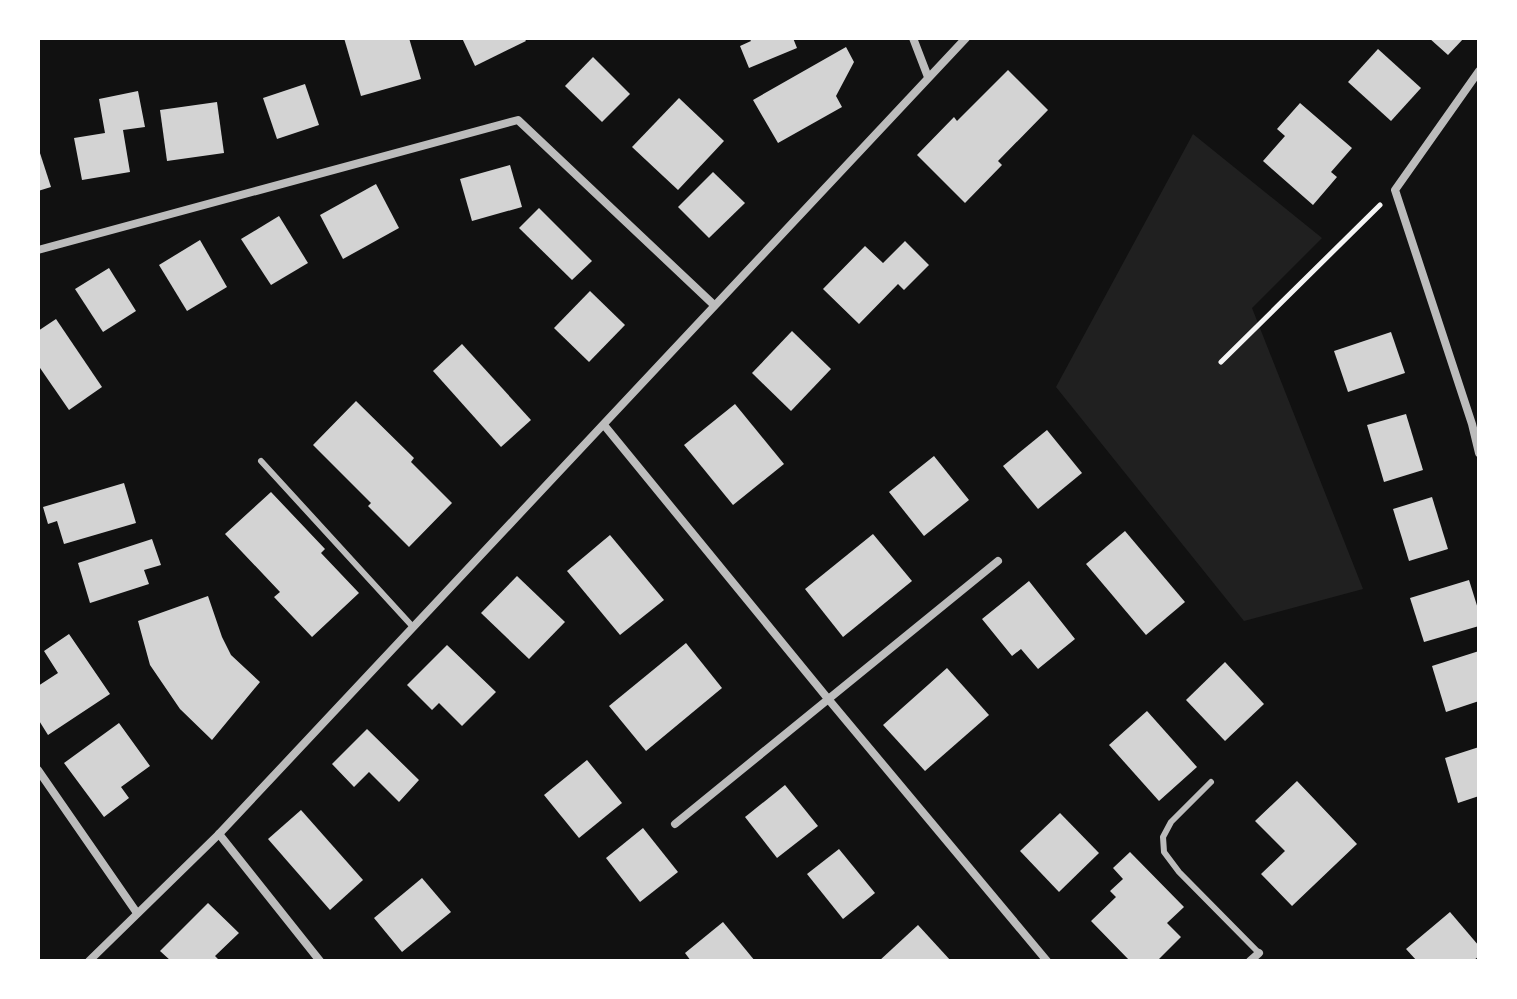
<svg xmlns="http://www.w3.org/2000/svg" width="1517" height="999" font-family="'Archivo Narrow',sans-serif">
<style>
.green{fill:#202020}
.building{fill:#d3d3d3}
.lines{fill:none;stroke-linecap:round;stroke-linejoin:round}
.path{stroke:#f5f5f5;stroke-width:5}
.service{stroke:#bcbcbc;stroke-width:6}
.minor{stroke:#bcbcbc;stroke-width:8}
</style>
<rect width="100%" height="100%" fill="#111"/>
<!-- green -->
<path class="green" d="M 1193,134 L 1322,238 L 1252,308 L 1363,589 L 1244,621 L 1056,387 Z"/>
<!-- building -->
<g class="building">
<path d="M 344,38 L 409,38 L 421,79 L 361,96 Z"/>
<path d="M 462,38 L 524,38 L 526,41 L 475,66 Z"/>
<path d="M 749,38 L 793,38 L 797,48 L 749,68 L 740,46 L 751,41 Z"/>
<path d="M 1429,38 L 1464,38 L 1448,55 Z"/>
<path d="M 846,47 L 854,62 L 836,96 L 842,107 L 778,143 L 753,100 Z"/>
<path d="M 1378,49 L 1421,88 L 1391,121 L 1348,82 Z"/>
<path d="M 593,57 L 630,94 L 602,122 L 565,86 Z"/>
<path d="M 1008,70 L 1048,110 L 998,161 L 1002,165 L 965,203 L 917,155 L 954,117 L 957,121 Z"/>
<path d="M 305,84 L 319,125 L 277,139 L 263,98 Z"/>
<path d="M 138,91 L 145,127 L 123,130 L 130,172 L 82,180 L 74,138 L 105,133 L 99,99 Z"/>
<path d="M 679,98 L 724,141 L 678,190 L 632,147 Z"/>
<path d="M 217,102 L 224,153 L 167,161 L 160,110 Z"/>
<path d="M 1300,103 L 1352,148 L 1331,172 L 1337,177 L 1313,205 L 1263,161 L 1285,136 L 1277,129 Z"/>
<path d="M 38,147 L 51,187 L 38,191 Z"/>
<path d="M 510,165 L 522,207 L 472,221 L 460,179 Z"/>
<path d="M 713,172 L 745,203 L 709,238 L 678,207 Z"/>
<path d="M 376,184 L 399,228 L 343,259 L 320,215 Z"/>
<path d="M 539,208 L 592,261 L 572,280 L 519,228 Z"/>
<path d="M 279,216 L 308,263 L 271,285 L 241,239 Z"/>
<path d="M 200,240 L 227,287 L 187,311 L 159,265 Z"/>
<path d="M 905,241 L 929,265 L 904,290 L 898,284 L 859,324 L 823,289 L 865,246 L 883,263 Z"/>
<path d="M 109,268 L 136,311 L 103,332 L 75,289 Z"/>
<path d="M 590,291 L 625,325 L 589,362 L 554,328 Z"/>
<path d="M 56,319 L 102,387 L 69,410 L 38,365 L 38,331 Z"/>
<path d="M 792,331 L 831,369 L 791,411 L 752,373 Z"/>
<path d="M 1391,332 L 1405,373 L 1348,392 L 1334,351 Z"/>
<path d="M 462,344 L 531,420 L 501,447 L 433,371 Z"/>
<path d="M 356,401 L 414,458 L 411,462 L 452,503 L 409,547 L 368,506 L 371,503 L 313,445 Z"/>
<path d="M 735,404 L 784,464 L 733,505 L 684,445 Z"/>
<path d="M 1406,414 L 1423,470 L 1384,482 L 1367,425 Z"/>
<path d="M 1047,430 L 1082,473 L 1038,509 L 1003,466 Z"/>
<path d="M 934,456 L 969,500 L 924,536 L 889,492 Z"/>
<path d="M 124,483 L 136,523 L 64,544 L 57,521 L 48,524 L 43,507 Z"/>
<path d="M 271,492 L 325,549 L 321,553 L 359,593 L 312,637 L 274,597 L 280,592 L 225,534 Z"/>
<path d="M 1432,497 L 1448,549 L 1409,561 L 1393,509 Z"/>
<path d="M 1125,531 L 1185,602 L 1146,635 L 1086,564 Z"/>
<path d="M 873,534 L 912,581 L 843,637 L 805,589 Z"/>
<path d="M 610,535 L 664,600 L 620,635 L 567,571 Z"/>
<path d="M 152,539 L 161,565 L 144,570 L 149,584 L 90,603 L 78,563 Z"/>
<path d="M 517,576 L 565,622 L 529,659 L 481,613 Z"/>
<path d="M 1469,580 L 1479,612 L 1479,626 L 1424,642 L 1410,598 Z"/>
<path d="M 1029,581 L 1075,639 L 1038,669 L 1021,649 L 1012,656 L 982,619 Z"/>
<path d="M 208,596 L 222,637 L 231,655 L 260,682 L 212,740 L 180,709 L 150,665 L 138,621 Z"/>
<path d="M 69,634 L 110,694 L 48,735 L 38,719 L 38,686 L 58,673 L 44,651 Z"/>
<path d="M 686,643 L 722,688 L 646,751 L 609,706 Z"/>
<path d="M 447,645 L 496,692 L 462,726 L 439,703 L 432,710 L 407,685 Z"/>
<path d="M 1479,651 L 1479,701 L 1446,712 L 1432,666 Z"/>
<path d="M 1225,662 L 1264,704 L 1225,741 L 1186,700 Z"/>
<path d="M 947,668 L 989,715 L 925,771 L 883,725 Z"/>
<path d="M 1147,711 L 1197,767 L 1159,801 L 1109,745 Z"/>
<path d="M 119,723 L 150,766 L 121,787 L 129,798 L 104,817 L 64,763 Z"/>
<path d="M 367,729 L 419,780 L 399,802 L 369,772 L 354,787 L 332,764 Z"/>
<path d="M 1479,747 L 1479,796 L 1458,803 L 1445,758 Z"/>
<path d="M 587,760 L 622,803 L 579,838 L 544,795 Z"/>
<path d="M 1297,781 L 1357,844 L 1292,906 L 1261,874 L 1285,851 L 1255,821 Z"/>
<path d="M 785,785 L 818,826 L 777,858 L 745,817 Z"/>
<path d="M 301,810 L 363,880 L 330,910 L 268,839 Z"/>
<path d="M 1060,813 L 1099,853 L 1059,892 L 1020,851 Z"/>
<path d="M 643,828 L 678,872 L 640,902 L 606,858 Z"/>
<path d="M 839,849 L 875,893 L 843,919 L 807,874 Z"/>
<path d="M 1130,852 L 1184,907 L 1167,923 L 1181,937 L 1157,961 L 1130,961 L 1091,921 L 1116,897 L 1110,891 L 1123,879 L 1113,868 Z"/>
<path d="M 422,878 L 451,912 L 402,952 L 374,918 Z"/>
<path d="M 208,903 L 239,933 L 215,956 L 220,961 L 171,961 L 160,951 Z"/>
<path d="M 1450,912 L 1479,946 L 1479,956 L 1473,961 L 1417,961 L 1406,949 Z"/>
<path d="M 723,922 L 755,961 L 691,961 L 685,953 Z"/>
<path d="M 918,925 L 951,961 L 879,961 Z"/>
</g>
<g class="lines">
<!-- path -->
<path class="path" d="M 1221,362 L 1380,205"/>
<!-- service -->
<g class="service">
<path d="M 261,461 L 413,627"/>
<path d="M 1211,782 L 1171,822 L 1163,837 L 1164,852 L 1179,872 L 1259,953"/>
</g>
<!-- minor -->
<g class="minor">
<path d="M 913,38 L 928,77"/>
<path d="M 1479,71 L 1395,190 L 1472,424 L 1479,453"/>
<path d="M 38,250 L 518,120 L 714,305"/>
<path d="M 604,425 L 829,700 L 1047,961"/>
<path d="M 38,770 L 137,913"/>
<path d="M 675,824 L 998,561"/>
<path d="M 219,834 L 320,961"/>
<path d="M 89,961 L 219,834 L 966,38"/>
<path d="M 1250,961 L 1259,953"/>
</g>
</g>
<!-- border -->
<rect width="1517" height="999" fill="none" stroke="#ffffff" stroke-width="80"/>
</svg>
